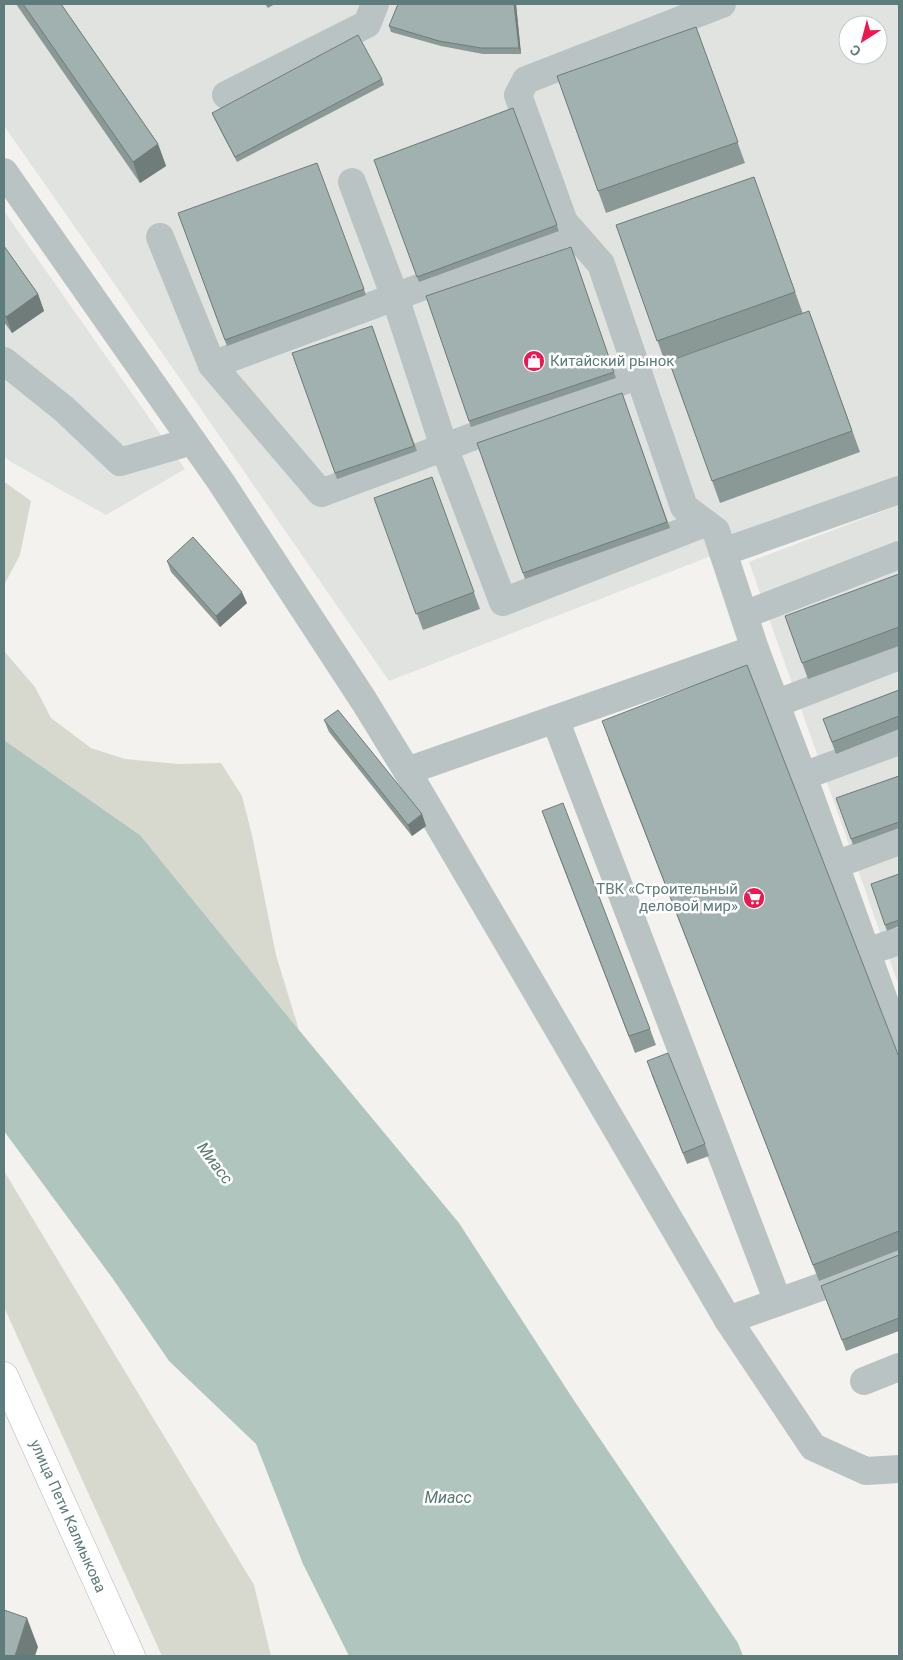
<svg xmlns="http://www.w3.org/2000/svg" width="903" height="1660" font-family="Roboto,sans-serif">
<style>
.built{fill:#e1e3e1;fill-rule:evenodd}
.green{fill:#d8d9ce}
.water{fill:#b1c5bf}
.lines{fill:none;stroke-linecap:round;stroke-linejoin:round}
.major-casing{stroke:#adb7b7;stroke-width:29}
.minor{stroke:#bac3c3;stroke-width:28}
.major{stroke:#fff;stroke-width:28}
.wall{fill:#8a9896}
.shaded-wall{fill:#707c7a}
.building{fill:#a0b1af;stroke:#707c7a}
.labels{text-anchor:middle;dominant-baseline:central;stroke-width:5;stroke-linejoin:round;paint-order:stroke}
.poi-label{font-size:15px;fill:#5d7c7b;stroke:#fff;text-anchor:start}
.street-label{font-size:15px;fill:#5d7c7b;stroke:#fff}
.water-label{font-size:16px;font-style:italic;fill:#587972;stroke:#fff}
</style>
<rect width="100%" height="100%" fill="#f4f2ef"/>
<!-- built -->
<g class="built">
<path d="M 4,4 L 899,4 L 899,483 L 389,681 L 84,240 L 4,126 ZM 848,25 L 878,25 L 878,55 L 848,55 Z"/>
<path d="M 4,211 L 185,469 L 106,515 L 11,462 L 4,456 Z"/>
<path d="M 899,505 L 899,986 L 749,562 Z"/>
</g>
<!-- green -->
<g class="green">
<path d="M 4,483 L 6,483 L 31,501 L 20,555 L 4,585 Z"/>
<path d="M 4,651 L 35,687 L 51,718 L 91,748 L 125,759 L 179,764 L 221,763 L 242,796 L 252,835 L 276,955 L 299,1030 L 140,835 L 4,740 Z"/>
<path d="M 4,1171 L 254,1585 L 271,1656 L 162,1656 L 4,1307 Z"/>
</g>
<!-- water -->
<path class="water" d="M 4,740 L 140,835 L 299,1030 L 459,1223 L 575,1402 L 738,1643 L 743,1656 L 349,1656 L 303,1564 L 256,1444 L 169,1361 L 113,1279 L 4,1131 Z"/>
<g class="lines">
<!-- major casing -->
<g class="major-casing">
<path id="major" d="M 4,1376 L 131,1656"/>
</g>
<!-- minor -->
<g class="minor">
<path d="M 722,4 L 526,80 L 518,95 L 564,222 L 601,264 L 684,507 L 716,531 L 755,649"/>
<path d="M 226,95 L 367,24 L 375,4"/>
<path d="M 4,172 L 221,482 L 364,701 L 407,771 L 522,967 L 728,1320 L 813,1447 L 866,1471 L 899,1469"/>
<path d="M 352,182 L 395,297 L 444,447 L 503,602 L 705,523"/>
<path d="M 160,237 L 212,365 L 572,231"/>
<path d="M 4,361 L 64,409 L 120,462 L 192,441"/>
<path d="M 212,365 L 321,493 L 639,375"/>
<path d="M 723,552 L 899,490"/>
<path d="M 744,615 L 899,555"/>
<path d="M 775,704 L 899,656"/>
<path d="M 555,719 L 778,1302"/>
<path d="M 407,771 L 755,649 L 803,776 L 899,741"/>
<path d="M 803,776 L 899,1042"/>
<path d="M 835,865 L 899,841"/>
<path d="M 866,952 L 899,941"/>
<path d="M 728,1320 L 899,1259"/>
<path d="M 864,1381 L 899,1367"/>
</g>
<!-- major -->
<use href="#major" class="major"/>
</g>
<!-- wall -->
<g class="wall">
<path d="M 16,4 L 61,4 L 158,144 L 166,166 L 140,183 Z"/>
<path d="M 265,4 L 275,4 L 268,8 Z"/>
<path d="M 398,4 L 516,4 L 521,54 L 483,54 L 441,46 L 391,32 L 389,26 Z"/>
<path d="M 696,27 L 745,163 L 606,213 L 557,76 Z"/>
<path d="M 382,79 L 384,85 L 237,162 L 214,118 L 212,113 Z"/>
<path d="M 513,108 L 559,231 L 419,282 L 374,160 Z"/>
<path d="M 754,177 L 803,314 L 809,311 L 860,452 L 720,503 L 669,361 L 793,317 L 665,362 L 616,225 Z"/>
<path d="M 178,213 L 364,289 L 366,295 L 227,346 Z"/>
<path d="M 4,246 L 38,294 L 44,311 L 12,333 L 4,322 Z"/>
<path d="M 571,247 L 616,378 L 471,427 L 426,296 Z"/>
<path d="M 372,326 L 417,451 L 337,479 L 292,353 Z"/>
<path d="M 622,393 L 670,528 L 525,579 L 477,443 Z"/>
<path d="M 432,477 L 480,609 L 423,630 L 374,498 Z"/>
<path d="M 167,561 L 247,603 L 220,627 L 171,572 Z"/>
<path d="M 899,574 L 899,646 L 808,679 L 785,616 Z"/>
<path d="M 899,690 L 899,729 L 836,754 L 823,719 Z"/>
<path d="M 324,720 L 422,814 L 426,826 L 412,836 L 329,732 Z"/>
<path d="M 608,738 L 899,1057 L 899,1250 L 819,1281 Z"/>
<path d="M 899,776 L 899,828 L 853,845 L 836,798 Z"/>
<path d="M 548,828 L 650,1029 L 656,1045 L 635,1053 Z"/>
<path d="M 899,874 L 899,926 L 887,931 L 871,884 Z"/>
<path d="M 651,1073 L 705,1144 L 709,1156 L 687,1164 Z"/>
<path d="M 899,1255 L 899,1331 L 846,1351 L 821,1286 Z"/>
</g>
<!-- shaded-wall -->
<g class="shaded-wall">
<path d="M 514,4 L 516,4 L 521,54 L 519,48 Z"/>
<path d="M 158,144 L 166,166 L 140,183 L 133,162 Z"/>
<path d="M 38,294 L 44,311 L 12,333 L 6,317 Z"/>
<path d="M 242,592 L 247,603 L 220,627 L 216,616 Z"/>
<path d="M 422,814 L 426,826 L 412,836 L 408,825 Z"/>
<path d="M 27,1618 L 38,1647 L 35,1656 L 15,1656 Z"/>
</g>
<!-- building -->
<g class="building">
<path d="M 23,4 L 61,4 L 158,144 L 133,162 Z"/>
<path d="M 398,4 L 514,4 L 519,48 L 481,48 L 439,41 L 389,26 Z"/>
<path d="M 696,27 L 738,142 L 598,191 L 557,76 Z"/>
<path d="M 358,35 L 382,79 L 235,157 L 212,113 Z"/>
<path d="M 513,108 L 557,225 L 417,277 L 374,160 Z"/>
<path d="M 317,163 L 364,289 L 225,340 L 178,213 Z"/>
<path d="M 754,177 L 795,292 L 657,341 L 616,225 Z"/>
<path d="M 4,246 L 38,294 L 6,317 L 4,314 Z"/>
<path d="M 571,247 L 614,372 L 469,421 L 426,296 Z"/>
<path d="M 809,311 L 852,431 L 712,481 L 669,361 Z"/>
<path d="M 372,326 L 414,446 L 335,473 L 292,353 Z"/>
<path d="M 622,393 L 667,522 L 523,573 L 477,443 Z"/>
<path d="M 432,477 L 474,592 L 416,614 L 374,498 Z"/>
<path d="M 193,537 L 242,592 L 216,616 L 167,561 Z"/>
<path d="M 899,574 L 899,627 L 802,663 L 785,616 Z"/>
<path d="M 747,665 L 899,1057 L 899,1231 L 813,1265 L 602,721 Z"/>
<path d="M 899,690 L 899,716 L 832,742 L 823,719 Z"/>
<path d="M 338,710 L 422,814 L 408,825 L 324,720 Z"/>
<path d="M 899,776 L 899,822 L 851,839 L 836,798 Z"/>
<path d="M 563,803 L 650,1029 L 629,1036 L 542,811 Z"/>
<path d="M 899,874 L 899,920 L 885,925 L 871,884 Z"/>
<path d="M 668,1053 L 705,1144 L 683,1153 L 647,1061 Z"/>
<path d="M 899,1255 L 899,1318 L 842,1340 L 821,1286 Z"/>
<path d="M 4,1610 L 27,1618 L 15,1656 L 4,1656 Z"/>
</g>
<!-- icons -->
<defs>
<g id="shop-disc" transform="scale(1.125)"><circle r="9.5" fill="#ec184f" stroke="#fff"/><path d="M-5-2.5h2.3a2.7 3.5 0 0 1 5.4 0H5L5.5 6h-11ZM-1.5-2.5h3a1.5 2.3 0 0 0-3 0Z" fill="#fff"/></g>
<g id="supermarket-disc" transform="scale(1.125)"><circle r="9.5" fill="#ec184f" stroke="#fff"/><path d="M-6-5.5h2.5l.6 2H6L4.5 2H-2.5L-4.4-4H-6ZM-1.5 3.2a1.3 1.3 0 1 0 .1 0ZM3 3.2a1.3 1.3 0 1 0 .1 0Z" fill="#fff"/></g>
</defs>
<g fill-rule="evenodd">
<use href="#shop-disc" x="534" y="361"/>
<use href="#supermarket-disc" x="754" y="898"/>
</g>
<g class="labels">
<!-- poi labels -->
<g class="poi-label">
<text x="550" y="361">Китайский рынок</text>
<text x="738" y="889" text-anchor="end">ТВК «Строительный<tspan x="738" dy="17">деловой мир»</tspan></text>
</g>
<!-- street labels -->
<g class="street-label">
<text transform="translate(68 1516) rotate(66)">улица Пети Калмыкова</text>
</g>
<!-- water labels -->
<g class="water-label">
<text transform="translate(215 1163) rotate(53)">Миасс</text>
<text x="448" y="1497">Миасс</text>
</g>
</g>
<!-- border -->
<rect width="903" height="1660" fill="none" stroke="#5d7c7b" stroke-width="10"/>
<!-- north arrow -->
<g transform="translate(863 40) rotate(216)"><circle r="24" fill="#ffffff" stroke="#becbca"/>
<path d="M0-4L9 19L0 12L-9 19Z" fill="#ec184f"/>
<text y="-8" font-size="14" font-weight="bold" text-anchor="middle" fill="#5d7c7b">С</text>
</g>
</svg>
